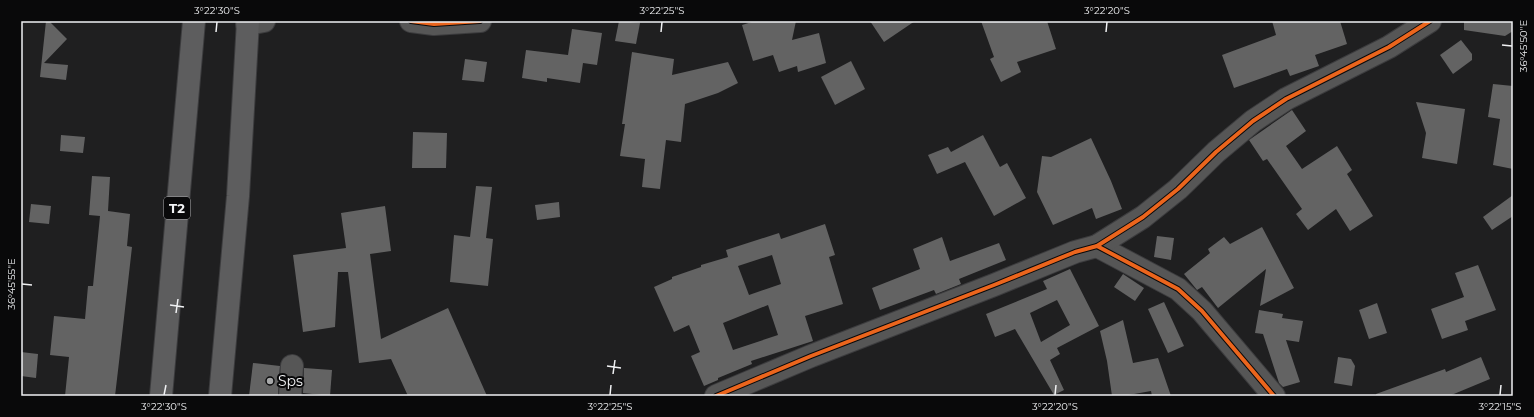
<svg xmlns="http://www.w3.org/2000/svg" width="1534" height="417" font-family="Montserrat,sans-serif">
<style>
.building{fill:#636363;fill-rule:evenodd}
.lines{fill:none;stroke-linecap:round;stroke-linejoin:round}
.minor-casing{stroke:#3c3c3e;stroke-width:24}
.highway-casing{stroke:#3c3c3e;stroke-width:24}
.minor{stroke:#565656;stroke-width:22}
.highway{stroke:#5d5d5e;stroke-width:22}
.cycleway-casing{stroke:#09090a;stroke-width:6}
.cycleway{stroke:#eb651d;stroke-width:4}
.ticks{fill:none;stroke:#f0f1f3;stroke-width:1.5}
.poi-dot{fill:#a7a8a9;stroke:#09090a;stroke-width:1.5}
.labels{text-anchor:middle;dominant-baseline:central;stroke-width:4;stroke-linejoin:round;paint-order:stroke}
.shield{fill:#09090a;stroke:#ababad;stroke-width:1}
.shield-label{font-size:13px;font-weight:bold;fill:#f0f1f3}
.poi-label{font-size:14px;fill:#f0f1f3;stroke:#09090a;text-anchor:start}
.neatline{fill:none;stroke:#f0f1f3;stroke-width:1.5}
.ticks-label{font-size:10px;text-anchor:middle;fill:#f0f1f3}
</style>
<rect width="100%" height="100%" fill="#1f1f20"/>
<!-- building -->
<g class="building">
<path d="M 46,21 L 49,21 L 67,39 L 44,63 L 68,65 L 66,80 L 40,77 Z"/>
<path d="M 619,21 L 640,23 L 636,44 L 615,41 Z"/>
<path d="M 755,21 L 796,21 L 792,40 L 819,33 L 826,63 L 798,72 L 797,66 L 779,72 L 773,55 L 753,61 L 742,25 Z"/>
<path d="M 870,21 L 915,21 L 884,42 Z"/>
<path d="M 981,21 L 1047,21 L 1056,49 L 1017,62 L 1021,72 L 1001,82 L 990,59 L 994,57 Z"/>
<path d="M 1272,21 L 1340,21 L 1347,44 L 1315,55 L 1319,66 L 1290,76 L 1287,69 L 1234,88 L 1222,55 L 1276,35 Z"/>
<path d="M 1464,21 L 1513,21 L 1513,31 L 1505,36 L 1464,30 Z"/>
<path d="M 572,29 L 602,33 L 597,65 L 583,63 L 580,83 L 547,78 L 547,82 L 522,78 L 526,50 L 568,55 Z"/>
<path d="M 1461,40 L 1472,54 L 1472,60 L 1453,74 L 1440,55 Z"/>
<path d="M 632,52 L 674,59 L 672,75 L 728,62 L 738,83 L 718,93 L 685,104 L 681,142 L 666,140 L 660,189 L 642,187 L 645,159 L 620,156 L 625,124 L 622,124 Z"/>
<path d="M 465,59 L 487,62 L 484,82 L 462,80 Z"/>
<path d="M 851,61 L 865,89 L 835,105 L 821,77 Z"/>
<path d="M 1493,84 L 1513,86 L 1513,169 L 1493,165 L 1500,119 L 1488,117 Z"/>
<path d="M 1416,102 L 1465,109 L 1457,164 L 1422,158 L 1426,133 Z"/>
<path d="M 1292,110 L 1306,131 L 1286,146 L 1302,169 L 1337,146 L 1352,170 L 1347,174 L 1373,216 L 1350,231 L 1336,209 L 1308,230 L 1296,214 L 1302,209 L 1267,159 L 1263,161 L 1249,140 Z"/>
<path d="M 413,132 L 447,133 L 446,168 L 412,168 Z"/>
<path d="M 61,135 L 85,137 L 83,153 L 60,151 Z"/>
<path d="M 983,135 L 1000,167 L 1007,163 L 1026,198 L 994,216 L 965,162 L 937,174 L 928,155 L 948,147 L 951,152 Z"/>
<path d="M 1091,138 L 1111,181 L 1122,209 L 1096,219 L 1092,208 L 1053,225 L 1037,192 L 1042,156 L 1051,157 Z"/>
<path d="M 92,176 L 110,177 L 108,211 L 130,214 L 127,246 L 132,247 L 119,362 L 115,396 L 65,396 L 69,357 L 50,355 L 54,316 L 85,319 L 88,286 L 93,286 L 100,216 L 89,215 Z"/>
<path d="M 476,186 L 492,187 L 486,238 L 493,239 L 488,286 L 450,282 L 454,235 L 470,237 Z"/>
<path d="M 1513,195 L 1513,216 L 1492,230 L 1483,217 Z"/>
<path d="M 559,202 L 560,217 L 537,220 L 535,205 Z"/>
<path d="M 31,204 L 51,206 L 49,224 L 29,222 Z"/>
<path d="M 385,206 L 391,251 L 370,254 L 381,339 L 448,308 L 487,396 L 408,396 L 391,359 L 359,363 L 348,272 L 338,272 L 335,327 L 303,332 L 293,255 L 346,248 L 341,213 Z"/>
<path d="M 825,224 L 835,255 L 829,257 L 843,304 L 805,316 L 813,341 L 751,361 L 752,364 L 718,378 L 718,380 L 704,386 L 691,356 L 700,352 L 689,325 L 674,332 L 654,287 L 672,279 L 672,277 L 701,267 L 701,265 L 728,257 L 726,250 L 779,233 L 781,239 ZM 772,255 L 781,284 L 749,295 L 738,266 ZM 768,305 L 778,335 L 733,350 L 723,323 Z"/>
<path d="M 1262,227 L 1294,288 L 1260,306 L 1266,269 L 1218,308 L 1202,287 L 1197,290 L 1184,274 L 1210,253 L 1208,249 L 1224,237 L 1230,244 Z"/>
<path d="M 1157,236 L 1174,238 L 1171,260 L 1154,257 Z"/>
<path d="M 942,237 L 950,261 L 999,243 L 1006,260 L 959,279 L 961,284 L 936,294 L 934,290 L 880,310 L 872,288 L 920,269 L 913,249 Z"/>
<path d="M 1478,265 L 1496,310 L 1465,321 L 1468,330 L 1442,339 L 1431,309 L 1464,297 L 1455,273 Z"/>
<path d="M 1070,269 L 1099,326 L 1057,348 L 1060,354 L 1050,360 L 1064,390 L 1054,395 L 1015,329 L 995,337 L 986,314 L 1047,289 L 1043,281 ZM 1057,300 L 1070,325 L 1041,342 L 1030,313 Z"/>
<path d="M 1123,274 L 1144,288 L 1135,301 L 1114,287 Z"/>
<path d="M 1164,302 L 1184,346 L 1168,353 L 1148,309 Z"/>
<path d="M 1377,303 L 1387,333 L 1369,339 L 1359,310 Z"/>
<path d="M 1259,310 L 1283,314 L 1282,318 L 1303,321 L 1299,342 L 1286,340 L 1300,382 L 1283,387 L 1279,383 L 1263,334 L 1255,333 Z"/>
<path d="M 1123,320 L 1133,363 L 1158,358 L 1171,396 L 1152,396 L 1151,391 L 1123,396 L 1112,396 L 1107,361 L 1100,331 Z"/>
<path d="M 21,352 L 38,354 L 36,378 L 21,376 Z"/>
<path d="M 1338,357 L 1351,359 L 1355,366 L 1352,386 L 1334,383 Z"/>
<path d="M 1481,357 L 1490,379 L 1449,396 L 1376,396 L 1376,394 L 1445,369 L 1446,372 Z"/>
<path d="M 253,363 L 280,366 L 278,396 L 249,396 Z"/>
<path d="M 304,368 L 332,370 L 330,396 L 303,393 Z"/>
</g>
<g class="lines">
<!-- minor casing -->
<g class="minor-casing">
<g id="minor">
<path d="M 411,21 L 434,24 L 480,21"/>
<path d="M 247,24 L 264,21"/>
<path d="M 1097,246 L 1178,289 L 1202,311 L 1274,396"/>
<path d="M 290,396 L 292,366"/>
<path d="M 716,396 L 811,356 L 994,285 L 1075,252 L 1097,246 L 1143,217 L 1178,189 L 1216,152 L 1253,121 L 1286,99 L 1389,47 L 1430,21"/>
</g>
</g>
<!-- highway casing -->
<g class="highway-casing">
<g id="highway">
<path d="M 161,396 L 194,21"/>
<path d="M 220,396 L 238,196 L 248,21"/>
</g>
</g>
<!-- minor -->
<use href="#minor" class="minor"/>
<!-- highway -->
<use href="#highway" class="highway"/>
<!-- cycleway casing -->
<g class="cycleway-casing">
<g id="cycleway">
<path d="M 411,21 L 434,24 L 480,21"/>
<path d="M 1097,246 L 1178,289 L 1202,311 L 1274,396"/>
<path d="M 716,396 L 811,356 L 994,285 L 1075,252 L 1097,246 L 1143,217 L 1178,189 L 1216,152 L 1253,121 L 1286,99 L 1389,47 L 1430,21"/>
</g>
</g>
<!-- cycleway -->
<use href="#cycleway" class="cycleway"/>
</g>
<!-- ticks -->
<path class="ticks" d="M 216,32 L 217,22M 661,32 L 662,22M 1106,32 L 1107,22M 1502,45 L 1512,46M 22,284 L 32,285M 170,305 L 184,307M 176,313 L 178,299M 607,366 L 621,368M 613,374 L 615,360M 164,395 L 166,385M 610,395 L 611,385M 1055,395 L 1056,385M 1500,395 L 1501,385"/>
<!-- markers -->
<circle class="poi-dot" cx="270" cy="381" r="4"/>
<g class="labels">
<!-- shield labels -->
<rect class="shield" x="164" y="197" width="26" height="22" rx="3"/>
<g class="shield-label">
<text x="177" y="208">T2</text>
</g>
<!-- poi labels -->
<g class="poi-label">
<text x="278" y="381">Sps</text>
</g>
</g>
<!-- border -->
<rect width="1534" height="417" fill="none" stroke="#09090a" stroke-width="44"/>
<rect x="22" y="22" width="1490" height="373" class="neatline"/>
<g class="ticks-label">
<text x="217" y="14">3°22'30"S</text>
<text x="662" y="14">3°22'25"S</text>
<text x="1107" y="14">3°22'20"S</text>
<text transform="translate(1523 46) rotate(-90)" y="4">36°45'50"E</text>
<text transform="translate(11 284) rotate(-90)" y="4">36°45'55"E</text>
<text x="164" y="410">3°22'30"S</text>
<text x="610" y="410">3°22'25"S</text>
<text x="1055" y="410">3°22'20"S</text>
<text x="1500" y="410">3°22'15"S</text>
</g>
</svg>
